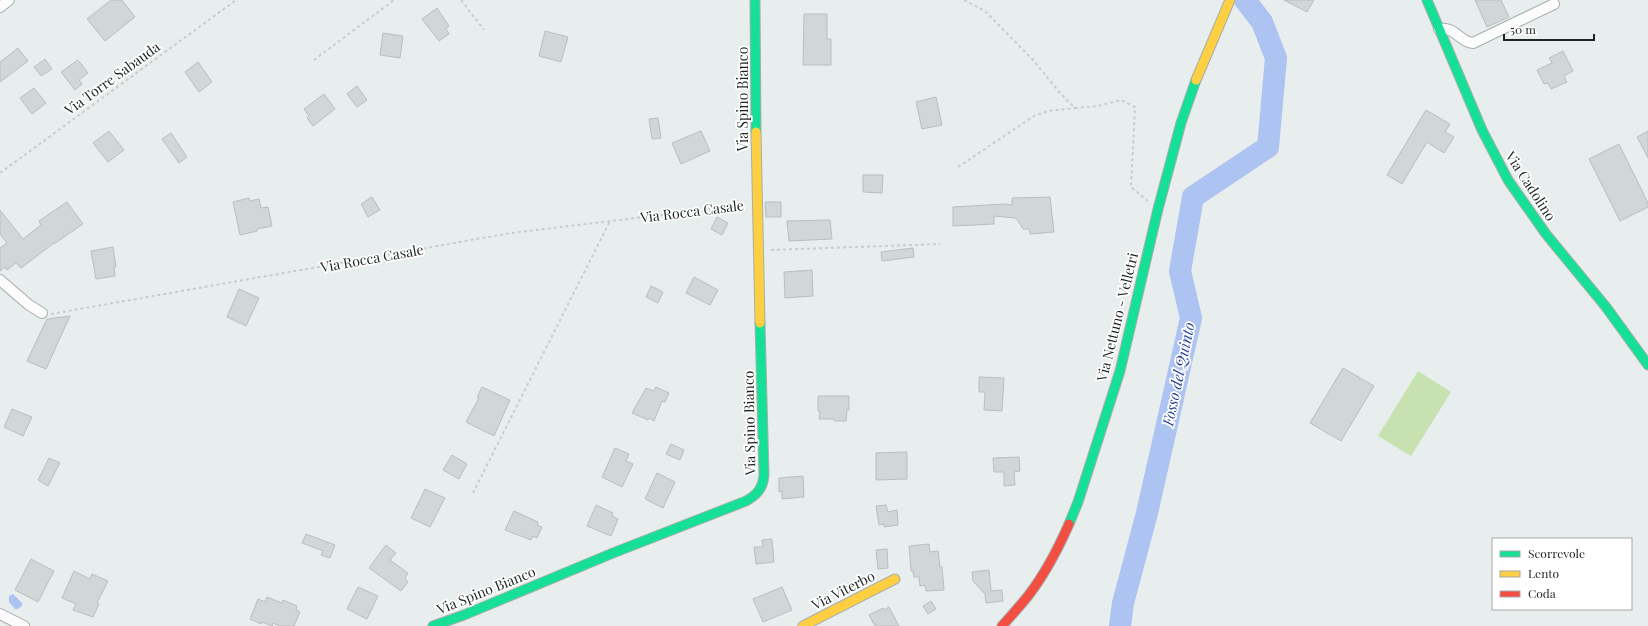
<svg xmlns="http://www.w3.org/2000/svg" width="1648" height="626" font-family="'Playfair Display',serif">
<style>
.grass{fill:#c7e1b1}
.water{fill:url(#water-ripples)}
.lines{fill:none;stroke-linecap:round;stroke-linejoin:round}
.river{stroke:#adc3f2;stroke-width:22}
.building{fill:#d1d6d7;stroke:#b9bebf}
.street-casing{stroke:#a8aeae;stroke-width:12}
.fast-casing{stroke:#a8aeae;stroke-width:11}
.slow-casing{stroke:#a8aeae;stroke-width:11}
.jam-casing{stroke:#a8aeae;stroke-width:11}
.path{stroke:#cacccc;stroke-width:2;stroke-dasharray:3 3;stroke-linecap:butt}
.street{stroke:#fcfcfc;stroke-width:10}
.fast{stroke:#16e098;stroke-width:9}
.slow{stroke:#ffcf43;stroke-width:9}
.jam{stroke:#f24e42;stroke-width:9}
.labels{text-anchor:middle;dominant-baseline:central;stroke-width:3.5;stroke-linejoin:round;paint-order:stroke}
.street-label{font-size:14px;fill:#1e2323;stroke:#fff}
.water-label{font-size:15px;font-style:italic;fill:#233e9d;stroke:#fff}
</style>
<defs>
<pattern id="water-ripples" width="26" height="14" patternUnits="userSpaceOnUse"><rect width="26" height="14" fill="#adc3f2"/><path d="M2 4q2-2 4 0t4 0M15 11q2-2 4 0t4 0" fill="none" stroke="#94a7cf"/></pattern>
</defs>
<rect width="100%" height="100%" fill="#e8eeee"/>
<!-- grass -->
<path class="grass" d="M 1418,371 L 1451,392 L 1411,456 L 1378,436 Z"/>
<!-- water -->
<path class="water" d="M 13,594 L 22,603 L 22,606 L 18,609 L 15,609 L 9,602 L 9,596 Z"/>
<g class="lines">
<!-- river -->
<path class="river" d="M 1120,626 L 1123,603 L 1147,513 L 1191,318 L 1180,271 L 1193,197 L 1268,147 L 1276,58 L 1262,22 L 1245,0"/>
</g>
<!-- building -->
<g class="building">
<path d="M 111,0 L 122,0 L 135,17 L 105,41 L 87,19 Z"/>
<path d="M 1284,0 L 1314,0 L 1307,12 Z"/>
<path d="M 1475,0 L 1501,0 L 1509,17 L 1487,27 Z"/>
<path d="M 437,8 L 449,26 L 446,29 L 449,34 L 439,41 L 422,19 Z"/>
<path d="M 804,14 L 827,14 L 827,39 L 831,39 L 831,65 L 803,65 Z"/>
<path d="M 545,31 L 568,37 L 561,62 L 539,56 Z"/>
<path d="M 383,33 L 403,36 L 400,58 L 380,55 Z"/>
<path d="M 18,48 L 28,61 L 0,82 L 0,62 Z"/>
<path d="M 1563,51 L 1573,71 L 1564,76 L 1567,82 L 1551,89 L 1548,83 L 1544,84 L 1537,70 L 1552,63 L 1549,58 Z"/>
<path d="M 45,59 L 52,69 L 41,76 L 34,67 Z"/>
<path d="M 78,60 L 88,73 L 79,80 L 82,84 L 75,90 L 61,72 Z"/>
<path d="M 198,62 L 212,82 L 199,92 L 185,72 Z"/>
<path d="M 357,86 L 367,100 L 357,107 L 347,94 Z"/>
<path d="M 34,88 L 46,103 L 32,114 L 20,98 Z"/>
<path d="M 324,94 L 335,109 L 313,126 L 307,118 L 309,116 L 304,109 Z"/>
<path d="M 936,97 L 942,125 L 922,129 L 916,102 Z"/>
<path d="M 1426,110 L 1450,124 L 1445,132 L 1454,137 L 1444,153 L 1427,142 L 1402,184 L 1387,175 Z"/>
<path d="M 658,118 L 661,138 L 652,139 L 649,119 Z"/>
<path d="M 109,131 L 124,150 L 108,162 L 93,143 Z"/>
<path d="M 701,131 L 710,151 L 681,164 L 672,143 Z"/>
<path d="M 1648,131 L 1648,158 L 1637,137 Z"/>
<path d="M 171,133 L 187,157 L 179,163 L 162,139 Z"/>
<path d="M 1619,144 L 1648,203 L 1648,207 L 1620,221 L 1589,159 Z"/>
<path d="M 863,175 L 883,175 L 882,193 L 863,192 Z"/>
<path d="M 372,197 L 380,210 L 368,217 L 361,204 Z"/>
<path d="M 1050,197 L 1054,232 L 1030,234 L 1029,229 L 1023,229 L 1019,222 L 1015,218 L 994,216 L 994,224 L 953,226 L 953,207 L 1004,204 L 1012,205 L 1012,198 Z"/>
<path d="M 249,198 L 250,201 L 259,199 L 261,208 L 268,207 L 272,226 L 257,229 L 257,231 L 240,235 L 233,202 Z"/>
<path d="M 67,202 L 83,224 L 54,244 L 54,243 L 21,268 L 16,263 L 7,270 L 5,267 L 0,271 L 0,248 L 7,243 L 0,234 L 0,210 L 23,239 L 41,225 L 39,221 Z"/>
<path d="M 765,202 L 781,202 L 781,217 L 766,217 Z"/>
<path d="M 717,217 L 728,223 L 722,235 L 711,229 Z"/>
<path d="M 830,220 L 832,239 L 789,241 L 787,221 Z"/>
<path d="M 113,247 L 116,267 L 114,267 L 115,276 L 96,279 L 91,251 Z"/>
<path d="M 913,248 L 914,257 L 882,261 L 881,252 Z"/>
<path d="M 812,270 L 813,296 L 785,298 L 784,272 Z"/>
<path d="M 694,277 L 718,290 L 710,305 L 686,293 Z"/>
<path d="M 651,286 L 663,292 L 658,303 L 646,297 Z"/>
<path d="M 239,289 L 259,298 L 246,326 L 227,317 Z"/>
<path d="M 70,316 L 46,369 L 27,361 L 47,319 Z"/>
<path d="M 1343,368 L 1374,386 L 1341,441 L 1310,423 Z"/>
<path d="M 979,377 L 1004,378 L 1002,411 L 984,410 L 985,392 L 979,392 Z"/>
<path d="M 482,387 L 510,400 L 494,436 L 466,422 L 479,398 L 477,397 Z"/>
<path d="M 656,387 L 669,393 L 665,402 L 662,401 L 654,421 L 649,418 L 648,420 L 632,413 L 646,388 L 654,391 Z"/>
<path d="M 818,396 L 849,396 L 849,410 L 847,410 L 846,421 L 834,421 L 834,419 L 819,419 L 820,411 L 818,411 Z"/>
<path d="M 12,409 L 32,417 L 23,436 L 4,427 Z"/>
<path d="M 671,444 L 684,450 L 680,460 L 666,454 Z"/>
<path d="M 615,448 L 629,454 L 626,461 L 633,464 L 622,487 L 602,477 Z"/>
<path d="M 907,452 L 907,479 L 876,480 L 876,453 Z"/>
<path d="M 452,455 L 467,464 L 459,479 L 443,470 Z"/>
<path d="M 1019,457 L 1020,471 L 1014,472 L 1015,485 L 1004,486 L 1004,472 L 994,472 L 993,458 Z"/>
<path d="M 49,458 L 60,463 L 48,486 L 38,480 Z"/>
<path d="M 657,473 L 675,482 L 663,508 L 645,499 Z"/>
<path d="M 803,476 L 804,497 L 782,499 L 782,491 L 779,492 L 779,478 Z"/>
<path d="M 425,489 L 445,498 L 430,527 L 411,518 Z"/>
<path d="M 596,505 L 613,513 L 612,516 L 618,519 L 611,536 L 587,526 Z"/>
<path d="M 886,505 L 888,512 L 897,510 L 898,525 L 884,527 L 884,524 L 879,525 L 876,506 Z"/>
<path d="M 514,511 L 538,522 L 537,525 L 542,527 L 537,538 L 533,536 L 531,540 L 505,530 Z"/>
<path d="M 306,534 L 335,545 L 330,558 L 321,555 L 323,551 L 302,543 Z"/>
<path d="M 772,539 L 774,562 L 756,564 L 754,547 L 763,547 L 762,540 Z"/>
<path d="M 929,544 L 930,552 L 938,551 L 940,567 L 942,567 L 944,590 L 926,591 L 925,585 L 920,586 L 919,577 L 914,577 L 913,571 L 911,571 L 909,546 Z"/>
<path d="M 386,545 L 396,553 L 390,560 L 408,573 L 405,578 L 408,582 L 401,591 L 369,568 Z"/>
<path d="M 887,549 L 888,568 L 878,569 L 876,550 Z"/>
<path d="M 31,559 L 54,571 L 38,602 L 15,590 Z"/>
<path d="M 989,570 L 991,591 L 1002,590 L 1003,601 L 986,603 L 985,594 L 973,581 L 972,572 Z"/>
<path d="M 74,571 L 90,579 L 92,574 L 108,581 L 97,603 L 99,604 L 93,617 L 73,610 L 76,604 L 62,598 Z"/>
<path d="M 358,587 L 378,596 L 367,619 L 347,609 Z"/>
<path d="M 782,587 L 792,610 L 763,622 L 753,599 Z"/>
<path d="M 267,597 L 282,603 L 283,600 L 297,606 L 296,610 L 300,612 L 294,626 L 280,626 L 273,623 L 272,626 L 262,622 L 261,624 L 250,619 L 258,599 L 265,602 Z"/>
<path d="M 931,601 L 936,609 L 928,614 L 923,606 Z"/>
<path d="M 889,607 L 899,626 L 875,626 L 869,615 L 883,608 L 884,610 Z"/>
</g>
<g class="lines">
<!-- street casing -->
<g class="street-casing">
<g id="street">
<path d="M 0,7 L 9,0"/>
<path d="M 1439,29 C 1457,27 1459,42 1473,43 L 1554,4"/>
<path d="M 0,280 L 29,305 L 42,313"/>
<path d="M 0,614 L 24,626"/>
</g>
</g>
<!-- fast casing -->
<g class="fast-casing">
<g id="fast">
<path d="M 755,0 L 756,132"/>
<path d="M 1427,0 L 1482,130 L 1508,180 L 1546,234 L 1606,307 L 1648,365"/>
<path d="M 1069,524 L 1078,502 L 1120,371 L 1158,209 L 1181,123 L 1196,80"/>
<path d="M 433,626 L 464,615 L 613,553 L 746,501 C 757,495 763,488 764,475 L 760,323"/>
</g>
</g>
<!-- slow casing -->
<g class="slow-casing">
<g id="slow">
<path d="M 1196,80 L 1230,0"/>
<path d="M 756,132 L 760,323"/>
<path d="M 803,626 L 895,579"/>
</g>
</g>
<!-- jam casing -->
<g class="jam-casing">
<path id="jam" d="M 1002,626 C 1011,616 1020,606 1028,596 C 1045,574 1058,549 1069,524"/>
</g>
<!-- path -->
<g class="path">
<path d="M 461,0 L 484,30"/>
<path d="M 964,0 L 985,11 L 1033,60 L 1060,93 L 1075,108 L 1098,106 L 1121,100 L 1135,107 L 1131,187 L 1148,201"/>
<path d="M 314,60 L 394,0"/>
<path d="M 958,167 L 1034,116 L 1048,111 L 1075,108"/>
<path d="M 0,173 L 236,0"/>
<path d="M 771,250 L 940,244"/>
<path d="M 51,314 L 511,233 L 744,205"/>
<path d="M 473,493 L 610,221"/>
</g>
<!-- street -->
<use href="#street" class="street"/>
<!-- fast -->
<use href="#fast" class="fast"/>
<!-- slow -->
<use href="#slow" class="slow"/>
<!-- jam -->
<use href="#jam" class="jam"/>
</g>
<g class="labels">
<!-- street labels -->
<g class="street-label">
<text transform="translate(112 78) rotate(-36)">Via Torre Sabauda</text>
<text transform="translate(742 99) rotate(-90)">Via Spino Bianco</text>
<text transform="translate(1531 186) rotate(57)">Via Cadolino</text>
<text transform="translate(692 211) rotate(-7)">Via Rocca Casale</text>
<text transform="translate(372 258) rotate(-10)">Via Rocca Casale</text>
<text transform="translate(1117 317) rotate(-76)">Via Nettuno - Velletri</text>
<text transform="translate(749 423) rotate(-91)">Via Spino Bianco</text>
<text transform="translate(486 590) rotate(-22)">Via Spino Bianco</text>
<text transform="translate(843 590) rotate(-27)">Via Viterbo</text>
</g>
<!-- water labels -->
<g class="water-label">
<text transform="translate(1178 374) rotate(-78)">Fosso del Quinto</text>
</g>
</g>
<!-- legend -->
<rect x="1492" y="538" width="140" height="72" fill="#ffffff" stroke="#a5a7a7"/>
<rect x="1500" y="551" width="20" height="6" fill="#16e098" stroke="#a5a7a7"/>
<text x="1528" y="558" font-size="12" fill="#1e2323">Scorrevole</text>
<rect x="1500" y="571" width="20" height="6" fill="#ffcf43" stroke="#a5a7a7"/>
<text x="1528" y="578" font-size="12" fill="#1e2323">Lento</text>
<rect x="1500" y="591" width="20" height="6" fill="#f24e42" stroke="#a5a7a7"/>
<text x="1528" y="598" font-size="12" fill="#1e2323">Coda</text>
<!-- scale -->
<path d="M1504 34v6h90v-6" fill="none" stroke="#1e2323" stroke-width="2"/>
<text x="1510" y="34" font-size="12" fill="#1e2323" stroke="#ffffff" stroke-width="3" paint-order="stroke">50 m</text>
</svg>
